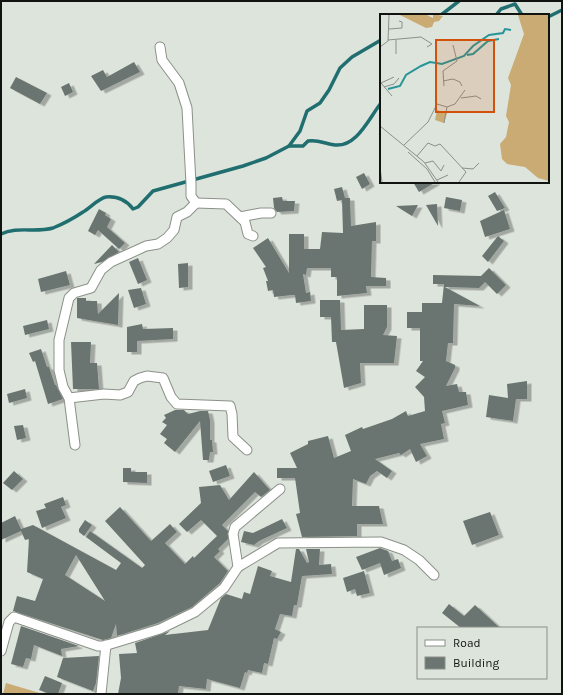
<svg xmlns="http://www.w3.org/2000/svg" width="563" height="695" font-family="Karla,sans-serif">
<style>
.green{fill:#cbab74}
.lines{fill:none;stroke-linecap:round;stroke-linejoin:round}
.stream{stroke:#216e70;stroke-width:3.5}
.building{fill:#6b7571;fill-rule:evenodd;filter:url(#shadow)}
.street-casing{stroke:#8b9189;stroke-width:11}
.street{stroke:#fff;stroke-width:9}
.inset-river{fill:none;stroke:#289599;stroke-width:2}
.inset-road{fill:none;stroke:#8b908a;stroke-width:1}
.view{fill:#d2520c;fill-opacity:0.15;stroke:#d2520c;stroke-width:2}
.inset-edge{fill:none;stroke:#101310;stroke-width:2}
</style>
<defs>
<filter id="shadow"><feDropShadow dx="4.5" dy="2.5" stdDeviation="0" flood-color="#0004"/></filter>
</defs>
<rect width="100%" height="100%" fill="#dde4db"/>
<!-- green -->
<path class="green" d="M 6,683 L 43,694 L 3,694 Z"/>
<g class="lines">
<!-- stream -->
<g class="stream">
<path d="M 441,15 L 459,1"/>
<path d="M 496,15 L 501,9 L 515,4 L 522,15"/>
<path d="M 548,17 L 562,10"/>
<path d="M 289,146 L 303,146 L 308,141 C 318,139 325,144 335,145 C 357,147 369,118 381,103"/>
<path d="M 1,234 C 17,226 35,233 53,228 C 63,224 74,218 83,212 C 90,208 99,198 106,197 C 118,196 127,201 133,209 L 138,207 L 153,191 L 243,166 L 266,158 L 289,146 L 300,131 L 307,111 L 320,103 L 329,90 L 340,68 L 352,57 L 381,40"/>
</g>
</g>
<!-- building -->
<g class="building">
<path d="M 134,62 L 140,72 L 101,91 L 91,76 L 103,70 L 107,77 Z"/>
<path d="M 16,77 L 47,93 L 40,104 L 10,88 Z"/>
<path d="M 69,83 L 73,92 L 65,96 L 61,87 Z"/>
<path d="M 364,173 L 370,184 L 362,189 L 356,177 Z"/>
<path d="M 413,182 L 436,182 L 419,192 Z"/>
<path d="M 342,187 L 345,198 L 350,198 L 351,226 L 376,222 L 376,241 L 372,241 L 371,277 L 386,278 L 386,286 L 366,286 L 367,293 L 337,296 L 337,277 L 331,277 L 331,268 L 307,268 L 306,275 L 303,274 L 306,293 L 310,292 L 311,301 L 296,303 L 295,295 L 292,295 L 274,297 L 273,290 L 268,291 L 266,281 L 268,281 L 263,268 L 266,267 L 253,248 L 268,238 L 289,273 L 289,234 L 304,234 L 304,249 L 320,249 L 322,232 L 343,233 L 342,200 L 337,201 L 334,189 Z"/>
<path d="M 495,192 L 505,208 L 497,211 L 488,196 Z"/>
<path d="M 282,197 L 283,201 L 295,201 L 294,211 L 277,212 L 274,208 L 273,198 Z"/>
<path d="M 446,197 L 462,200 L 460,211 L 444,208 Z"/>
<path d="M 437,204 L 438,226 L 426,205 Z"/>
<path d="M 418,205 L 412,216 L 396,206 Z"/>
<path d="M 99,209 L 106,213 L 105,215 L 111,219 L 107,227 L 125,243 L 119,249 L 98,230 L 95,235 L 88,231 Z"/>
<path d="M 504,210 L 510,229 L 485,237 L 480,221 Z"/>
<path d="M 498,236 L 504,241 L 488,262 L 482,256 Z"/>
<path d="M 112,245 L 119,252 L 102,262 L 94,264 Z"/>
<path d="M 138,258 L 147,280 L 138,284 L 129,262 Z"/>
<path d="M 188,263 L 188,287 L 179,288 L 178,264 Z"/>
<path d="M 489,268 L 506,285 L 497,294 L 485,282 L 479,288 L 445,287 L 480,306 L 454,304 L 453,343 L 448,343 L 446,361 L 455,365 L 455,368 L 446,386 L 457,384 L 459,392 L 466,392 L 468,405 L 442,411 L 445,423 L 441,424 L 444,439 L 420,444 L 427,456 L 416,462 L 410,449 L 401,455 L 399,453 L 375,459 L 392,471 L 387,478 L 377,471 L 370,476 L 366,484 L 353,479 L 352,506 L 379,506 L 383,524 L 357,524 L 357,536 L 302,537 L 296,514 L 300,513 L 295,478 L 277,478 L 277,468 L 297,468 L 290,453 L 308,444 L 308,441 L 328,436 L 334,458 L 351,451 L 345,435 L 362,427 L 363,429 L 392,419 L 406,411 L 408,416 L 425,411 L 424,397 L 415,387 L 425,377 L 416,371 L 423,361 L 420,361 L 420,328 L 407,328 L 407,312 L 422,312 L 422,303 L 442,303 L 444,284 L 433,284 L 433,275 L 481,276 Z"/>
<path d="M 66,271 L 70,285 L 41,292 L 38,279 Z"/>
<path d="M 141,288 L 146,304 L 134,308 L 128,290 Z"/>
<path d="M 119,293 L 118,325 L 77,318 L 77,298 L 86,298 L 86,301 L 97,301 L 98,314 Z"/>
<path d="M 320,300 L 340,300 L 341,330 L 364,329 L 364,305 L 387,305 L 387,327 L 383,335 L 397,336 L 394,363 L 360,363 L 361,383 L 344,388 L 336,342 L 332,342 L 331,317 L 320,317 Z"/>
<path d="M 47,320 L 49,329 L 25,335 L 23,326 Z"/>
<path d="M 142,324 L 143,329 L 173,328 L 173,339 L 137,341 L 137,352 L 127,352 L 127,327 Z"/>
<path d="M 71,342 L 91,342 L 90,363 L 97,363 L 99,389 L 73,389 Z"/>
<path d="M 41,349 L 47,367 L 49,367 L 55,385 L 56,385 L 63,399 L 48,404 L 35,361 L 33,362 L 29,353 Z"/>
<path d="M 527,381 L 527,399 L 516,399 L 513,421 L 486,417 L 489,395 L 508,398 L 507,384 Z"/>
<path d="M 25,389 L 27,398 L 9,403 L 7,394 Z"/>
<path d="M 175,410 L 184,410 L 188,414 L 200,411 L 208,411 L 210,420 L 210,440 L 212,440 L 213,452 L 210,452 L 209,460 L 203,460 L 200,421 L 175,452 L 164,443 L 167,439 L 160,434 L 167,425 L 162,422 L 166,418 L 164,415 Z"/>
<path d="M 23,425 L 26,438 L 17,440 L 14,426 Z"/>
<path d="M 226,465 L 230,476 L 213,482 L 209,471 Z"/>
<path d="M 123,468 L 131,468 L 131,472 L 147,472 L 147,483 L 123,482 Z"/>
<path d="M 14,471 L 23,479 L 12,490 L 3,483 Z"/>
<path d="M 254,472 L 270,490 L 261,497 L 255,492 L 222,525 L 228,531 L 228,539 L 218,549 L 220,551 L 214,557 L 228,571 L 220,583 L 192,607 L 158,623 L 117,636 L 116,624 L 111,638 L 103,640 L 13,611 L 17,596 L 35,601 L 43,579 L 27,572 L 29,539 L 25,540 L 21,531 L 1,540 L 1,523 L 15,516 L 21,529 L 33,525 L 116,570 L 121,563 L 86,537 L 90,531 L 142,568 L 145,565 L 105,521 L 120,507 L 151,541 L 170,524 L 177,532 L 165,543 L 185,564 L 193,556 L 194,558 L 217,536 L 201,520 L 187,532 L 179,524 L 201,503 L 199,487 L 220,485 L 229,500 ZM 76,555 L 105,601 L 65,575 Z"/>
<path d="M 63,497 L 66,505 L 61,507 L 66,518 L 42,528 L 36,511 L 46,508 L 44,504 Z"/>
<path d="M 490,512 L 499,535 L 472,545 L 463,521 Z"/>
<path d="M 282,519 L 287,528 L 259,541 L 254,545 L 241,542 L 244,531 L 253,533 Z"/>
<path d="M 85,520 L 92,525 L 84,536 L 79,532 L 79,529 Z"/>
<path d="M 380,548 L 388,551 L 392,561 L 398,559 L 401,568 L 384,575 L 380,563 L 362,570 L 356,557 Z"/>
<path d="M 296,549 L 299,549 L 307,563 L 309,562 L 306,549 L 320,549 L 319,565 L 331,564 L 332,574 L 302,576 L 297,605 L 294,605 L 292,616 L 280,614 L 275,629 L 281,632 L 277,639 L 274,638 L 268,664 L 264,663 L 262,673 L 248,670 L 247,673 L 245,672 L 240,688 L 207,679 L 206,689 L 179,686 L 178,694 L 118,694 L 121,678 L 119,654 L 137,653 L 135,643 L 170,631 L 165,635 L 208,630 L 221,598 L 226,594 L 242,599 L 244,592 L 250,594 L 258,566 L 272,571 L 270,576 L 291,582 Z"/>
<path d="M 364,571 L 370,593 L 357,596 L 355,589 L 347,592 L 343,578 Z"/>
<path d="M 449,604 L 464,616 L 475,605 L 500,628 L 461,628 L 442,613 Z"/>
<path d="M 21,626 L 79,646 L 61,649 L 62,656 L 34,645 L 31,659 L 26,658 L 23,667 L 11,664 Z"/>
<path d="M 99,656 L 96,683 L 93,691 L 57,677 L 63,658 Z"/>
<path d="M 45,676 L 62,683 L 58,694 L 50,694 L 39,690 Z"/>
</g>
<g class="lines">
<!-- street casing -->
<g class="street-casing">
<g id="street">
<path d="M 196,203 L 226,204 L 245,222 L 248,234 L 253,236"/>
<path d="M 240,217 L 261,213 L 271,213"/>
<path d="M 69,398 L 104,394 L 120,395 L 128,392 L 134,381 L 140,378 L 147,376 L 163,378 L 171,397 L 177,404 L 230,406 L 232,414 L 233,437 L 247,450"/>
<path d="M 75,445 L 69,398 L 63,387 L 59,370 L 59,340 L 69,298 L 74,293 L 91,288 L 101,270 L 111,262 L 146,246 L 158,244 L 167,238 L 174,230 L 177,217 L 187,212 L 196,203 L 191,196 L 191,184 L 187,108 L 179,83 L 162,60 L 160,47"/>
<path d="M 238,567 L 278,543 L 381,542 L 404,550 L 419,560 L 434,575"/>
<path d="M 1,651 L 9,622 L 14,617 L 98,646 L 104,646 L 160,629 L 195,612 L 224,588 L 238,567 L 233,534 L 235,527 L 280,489"/>
<path d="M 101,694 L 106,645"/>
</g>
</g>
<!-- street -->
<use href="#street" class="street"/>
</g>
<!-- overview -->
<g transform="translate(380 14)">
<rect width="169" height="169" fill="#dde4db"/>
<path d="M 20,1 L 47,1 L 53,4 L 53,1 L 58,1 L 63,2 L 59,7 L 54,8 L 52,13 L 46,14 ZM 138,1 L 169,1 L 169,167 L 158,164 L 145,153 L 127,150 L 122,145 L 120,130 L 126,123 L 129,108 L 126,102 L 131,71 L 128,64 L 144,20 ZM 57,96 L 67,99 L 64,109 L 55,106 Z" fill="#cbab74"/>
<path class="inset-river" d="M 87,41 L 93,40 L 108,27 L 119,25M 8,75 L 20,72 L 26,61 L 41,52 L 50,48 L 62,50 L 84,42 L 93,32 L 109,21 L 123,19 L 125,15 L 131,16"/>
<path class="inset-road" d="M 9,15 L 22,14 L 22,8 L 19,7M 8,26 L 41,23 L 52,30 L 47,33M 16,26 L 16,40M 0,33 L 8,27 L 9,1M 63,67 L 73,65 L 80,68 L 82,72M 1,69 L 12,82M 1,69 L 14,63M 64,72 L 63,57 L 77,47 L 73,31M 4,73 L 14,70 L 19,64M 81,84 L 96,82 L 101,85M 64,109 L 67,93M 0,112 L 44,148 L 58,168M 24,131 L 48,108 L 57,90 L 67,93 L 75,90 L 85,76M 28,138 L 47,155 L 55,168M 37,142 L 48,129 L 55,132 L 60,130 L 86,158 L 79,168M 45,149 L 53,147 L 61,157 L 64,151M 0,154 L 2,168M 82,154 L 93,155 L 99,149M 57,166 L 68,161"/>
<path class="view" d="M 56,26 L 114,26 L 114,98 L 56,98 Z"/>
<rect width="169" height="169" class="inset-edge"/>
</g>
<!-- border -->
<rect width="563" height="695" fill="none" stroke="#101310" stroke-width="4"/>
<!-- legend -->
<rect x="417" y="627" width="130" height="52" fill="#dde4db" stroke="#8b908a"/>
<rect x="425" y="640" width="20" height="6" fill="#ffffff" stroke="#8b908a"/>
<text x="453" y="647" font-size="12" fill="#101310">Road</text>
<rect x="425" y="657" width="20" height="12" fill="#6b7571" stroke="#8b908a"/>
<text x="453" y="667" font-size="12" fill="#101310">Building</text>
</svg>
